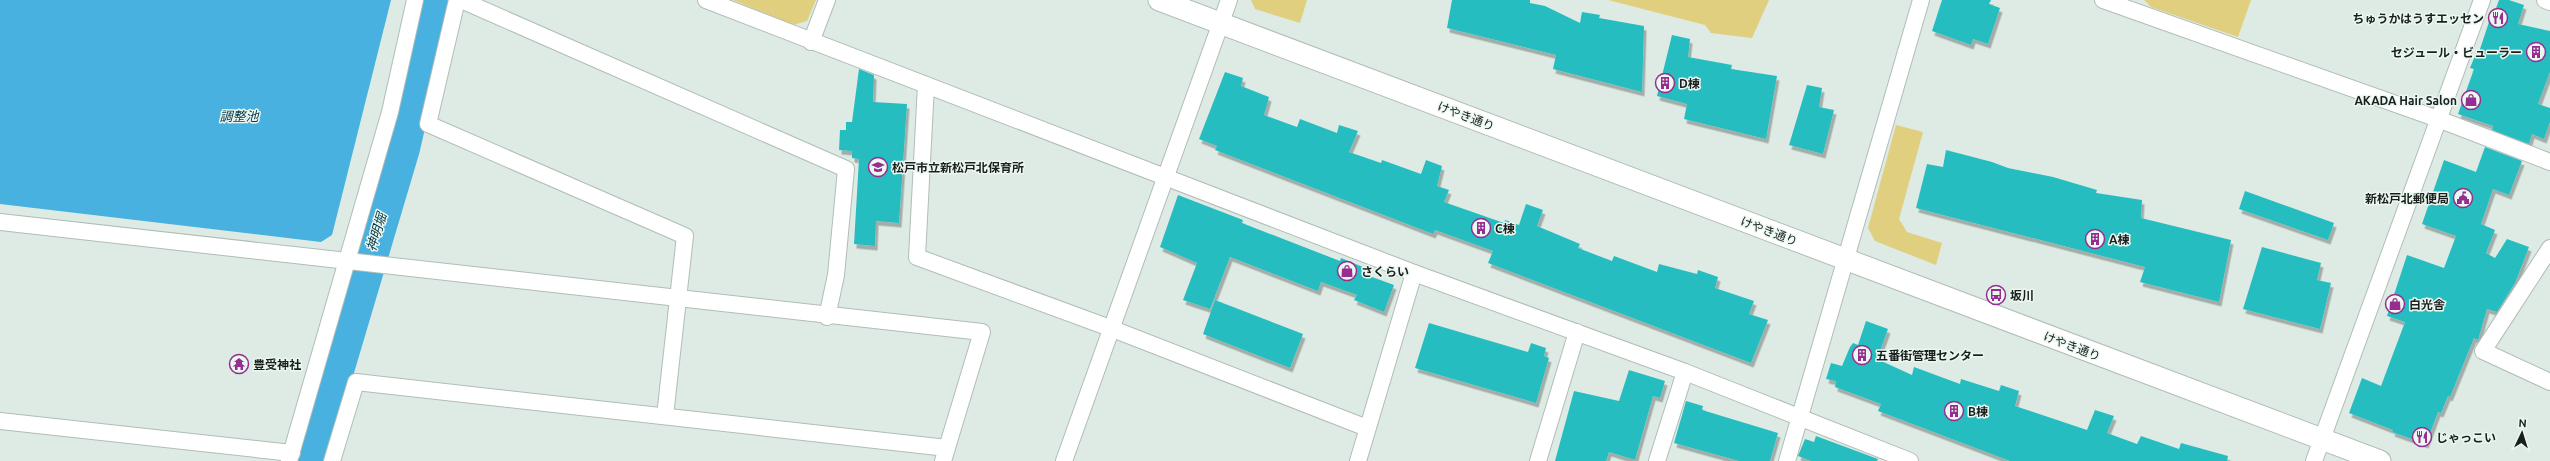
<svg xmlns="http://www.w3.org/2000/svg" width="2550" height="461" font-family="Ubuntu,'Noto Sans JP',sans-serif">
<style>
.green{fill:#e0cf7e}
.water{fill:#48b1e0}
.lines{fill:none;stroke-linecap:round;stroke-linejoin:round}
.river{stroke:#48b1e0;stroke-width:38}
.building{fill:#26bdc1;filter:url(#shadow)}
.minor-casing{stroke:#b1bdb7;stroke-width:18}
.tertiary-casing{stroke:#b1bdb7;stroke-width:23}
.minor{stroke:#fff;stroke-width:16}
.tertiary{stroke:#fff;stroke-width:21}
.labels{text-anchor:middle;dominant-baseline:central;stroke-width:3;stroke-linejoin:round;paint-order:stroke}
.poi-label{font-size:12px;font-weight:bold;fill:#1a1f1d;stroke:#ebf8f1;text-anchor:start}
.street-label{font-size:12px;fill:#1a1f1d;stroke:#ebf8f1}
.water-label{font-size:13px;font-style:italic;fill:#043447;stroke:#ebf8f1}
</style>
<defs>
<filter id="shadow"><feDropShadow dx="2.5" dy="4.5" stdDeviation="0" flood-color="#0004"/></filter>
</defs>
<rect width="100%" height="100%" fill="#deeae4"/>
<!-- green -->
<g class="green">
<path d="M 733,0 L 816,0 L 807,21 L 793,25 Z"/>
<path d="M 1251,0 L 1307,0 L 1300,23 L 1255,9 Z"/>
<path d="M 1608,0 L 1769,0 L 1752,38 L 1711,33 L 1705,25 Z"/>
<path d="M 2144,0 L 2251,0 L 2238,37 L 2151,7 Z"/>
<path d="M 1896,125 L 1923,132 L 1899,219 L 1907,232 L 1942,243 L 1936,265 L 1875,241 L 1868,228 Z"/>
</g>
<!-- water -->
<path class="water" d="M 0,0 L 391,0 L 332,235 L 321,242 L 0,204 Z"/>
<g class="lines">
<!-- river -->
<path class="river" d="M 308,461 L 401,148 L 435,0"/>
</g>
<!-- building -->
<g class="building">
<path d="M 1452,0 L 1530,0 L 1530,3 L 1545,6 L 1580,23 L 1582,12 L 1600,15 L 1599,18 L 1644,26 L 1642,92 L 1553,69 L 1556,55 L 1447,28 Z"/>
<path d="M 1942,0 L 1991,0 L 1989,4 L 2000,8 L 1988,44 L 1973,39 L 1971,45 L 1932,31 Z"/>
<path d="M 2499,0 L 2509,0 L 2524,5 L 2518,24 L 2550,31 L 2550,72 L 2538,104 L 2550,108 L 2550,122 L 2544,139 L 2532,134 L 2529,144 L 2492,130 L 2493,126 L 2458,114 L 2474,69 L 2470,68 L 2477,51 L 2479,52 L 2493,10 L 2495,11 Z"/>
<path d="M 1672,35 L 1690,39 L 1688,57 L 1732,65 L 1731,69 L 1777,76 L 1766,139 L 1684,119 L 1687,104 L 1657,96 Z"/>
<path d="M 859,69 L 874,75 L 873,102 L 907,104 L 899,223 L 876,221 L 875,246 L 854,244 L 859,159 L 852,158 L 852,151 L 839,150 L 840,130 L 846,130 L 846,122 L 852,122 Z"/>
<path d="M 1225,72 L 1243,78 L 1241,86 L 1269,97 L 1264,115 L 1297,127 L 1300,119 L 1337,133 L 1339,125 L 1358,131 L 1349,152 L 1381,163 L 1382,160 L 1421,174 L 1426,160 L 1442,166 L 1437,186 L 1449,190 L 1444,202 L 1504,223 L 1505,220 L 1519,225 L 1526,204 L 1543,210 L 1537,226 L 1580,244 L 1578,248 L 1612,261 L 1614,256 L 1657,272 L 1659,264 L 1697,274 L 1698,270 L 1718,277 L 1715,288 L 1754,301 L 1749,314 L 1768,320 L 1751,363 L 1488,263 L 1493,251 L 1435,230 L 1433,234 L 1215,150 L 1217,146 L 1199,139 Z"/>
<path d="M 1807,85 L 1822,88 L 1819,107 L 1834,110 L 1823,154 L 1789,145 Z"/>
<path d="M 2485,147 L 2522,161 L 2509,195 L 2493,189 L 2481,224 L 2495,230 L 2486,253 L 2495,258 L 2507,239 L 2529,247 L 2515,283 L 2497,312 L 2487,309 L 2478,340 L 2474,338 L 2450,397 L 2448,396 L 2441,413 L 2438,412 L 2426,444 L 2392,432 L 2393,430 L 2349,413 L 2362,378 L 2381,386 L 2405,322 L 2387,316 L 2407,255 L 2444,268 L 2456,236 L 2422,224 L 2444,160 L 2476,172 Z"/>
<path d="M 1946,150 L 1992,162 L 2008,168 L 2053,177 L 2097,190 L 2096,193 L 2142,200 L 2141,218 L 2231,240 L 2219,302 L 2140,282 L 2145,267 L 1916,208 L 1927,164 L 1943,167 Z"/>
<path d="M 2245,191 L 2334,223 L 2328,240 L 2239,209 Z"/>
<path d="M 1178,195 L 1243,220 L 1242,223 L 1340,261 L 1341,258 L 1363,267 L 1361,273 L 1394,285 L 1384,312 L 1354,300 L 1357,295 L 1321,282 L 1318,291 L 1230,257 L 1210,309 L 1183,300 L 1197,263 L 1160,247 Z"/>
<path d="M 2262,247 L 2321,263 L 2317,280 L 2331,283 L 2320,329 L 2243,309 Z"/>
<path d="M 1215,300 L 1303,334 L 1290,368 L 1203,334 Z"/>
<path d="M 1866,321 L 1888,329 L 1877,359 L 1912,375 L 1914,367 L 1960,384 L 1961,379 L 1999,391 L 2001,385 L 2019,391 L 2015,406 L 2087,430 L 2095,410 L 2114,416 L 2107,433 L 2137,444 L 2141,436 L 2179,449 L 2181,443 L 2228,456 L 2227,461 L 2010,461 L 1878,411 L 1881,404 L 1835,387 L 1836,381 L 1826,379 L 1831,363 L 1842,366 L 1850,347 L 1853,343 L 1858,345 Z"/>
<path d="M 1429,323 L 1528,352 L 1531,343 L 1546,348 L 1544,356 L 1549,358 L 1536,403 L 1415,368 Z"/>
<path d="M 1629,370 L 1665,381 L 1660,398 L 1653,396 L 1635,460 L 1609,452 L 1606,461 L 1555,461 L 1574,391 L 1619,401 Z"/>
<path d="M 1686,401 L 1703,406 L 1702,410 L 1778,433 L 1770,461 L 1739,461 L 1674,443 Z"/>
<path d="M 1816,436 L 1878,459 L 1877,461 L 1811,461 L 1798,456 L 1805,439 L 1814,442 Z"/>
</g>
<g class="lines">
<!-- minor casing -->
<g class="minor-casing">
<g id="minor">
<path d="M 457,0 L 428,124 L 685,236 L 665,416"/>
<path d="M 461,0 L 846,169 L 836,275 L 827,317"/>
<path d="M 706,0 L 1414,273 L 1685,372 L 1910,461"/>
<path d="M 2103,0 L 2438,119 L 2550,162"/>
<path d="M 2545,0 L 2550,2"/>
<path d="M 811,42 L 827,0"/>
<path d="M 926,85 L 917,257 L 1110,328 L 1367,428"/>
<path d="M 0,222 L 982,332 L 943,461"/>
<path d="M 2550,248 L 2483,351 L 2550,382"/>
<path d="M 0,421 L 292,453"/>
<path d="M 289,461 L 390,112 L 415,0"/>
<path d="M 332,461 L 356,382 L 947,448"/>
<path d="M 1064,461 L 1229,0"/>
<path d="M 1358,461 L 1414,273"/>
<path d="M 1538,461 L 1577,332"/>
<path d="M 1657,461 L 1685,372"/>
<path d="M 1787,461 L 1921,0"/>
<path d="M 2314,461 L 2482,0"/>
</g>
</g>
<!-- tertiary casing -->
<g class="tertiary-casing">
<path id="tertiary" d="M 1159,0 L 2380,461"/>
</g>
<!-- minor -->
<use href="#minor" class="minor"/>
<!-- tertiary -->
<use href="#tertiary" class="tertiary"/>
</g>
<!-- icons -->
<defs>
<g id="restaurant-ring" transform="scale(1)"><circle r="9.5" fill="#ebf8f1" stroke="#972d90" stroke-width="1.5"/><path d="M-5-6h1v4h1v-4h1v4h1v-4h1v5L-1.5 .5V6h-2V.5L-5-1ZM5-6V6H3V1.5H1.5Q1.5-4 5-6Z" fill="#972d90"/></g>
<g id="building-ring" transform="scale(1)"><circle r="9.5" fill="#ebf8f1" stroke="#972d90" stroke-width="1.5"/><path d="M-4-6H4V6H1V3H-1V6H-4ZM-2.5-4.3h1.7v1.8h-1.7ZM.8-4.3h1.7v1.8H.8ZM-2.5-1h1.7V.8h-1.7ZM.8-1h1.7V.8H.8Z" fill="#972d90"/></g>
<g id="shop-ring" transform="scale(1)"><circle r="9.5" fill="#ebf8f1" stroke="#972d90" stroke-width="1.5"/><path d="M-5-2.5h2.3a2.7 3.5 0 0 1 5.4 0H5L5.5 6h-11ZM-1.5-2.5h3a1.5 2.3 0 0 0-3 0Z" fill="#972d90"/></g>
<g id="school-ring" transform="scale(1)"><circle r="9.5" fill="#ebf8f1" stroke="#972d90" stroke-width="1.5"/><path d="M0-5L7-2L0 1L-7-2ZM-4 1L0 2.5L4 1V4Q0 6-4 4Z" fill="#972d90"/></g>
<g id="civic-ring" transform="scale(1)"><circle r="9.5" fill="#ebf8f1" stroke="#972d90" stroke-width="1.5"/><path d="M-.6-6.5H3V-4.5H.6V-3L4-1V1h2V6H-6V1h2V-1L-.6-3ZM-1.2 2.5V6h2.4V2.5Z" fill="#972d90"/></g>
<g id="bus-ring" transform="scale(1)"><circle r="9.5" fill="#ebf8f1" stroke="#972d90" stroke-width="1.5"/><path d="M-5-6H5V4H4V6H2V4H-2V6H-4V4H-5ZM-3.5-4V0h7V-4ZM-3.5 1.2v1.5H-2V1.2ZM2 1.2v1.5H3.5V1.2Z" fill="#972d90"/></g>
<g id="temple-ring" transform="scale(1)"><circle r="9.5" fill="#ebf8f1" stroke="#972d90" stroke-width="1.5"/><path d="M0-6L5-2H3V0L6.5 2.5H4V6H1.5V3h-3V6H-4V2.5H-6.5L-3 0V-2H-5Z" fill="#972d90"/></g>
</defs>
<g fill-rule="evenodd">
<use href="#restaurant-ring" x="2498" y="18"/>
<use href="#building-ring" x="2536" y="52"/>
<use href="#building-ring" x="1665" y="83"/>
<use href="#shop-ring" x="2471" y="100"/>
<use href="#school-ring" x="878" y="167"/>
<use href="#civic-ring" x="2463" y="198"/>
<use href="#building-ring" x="1481" y="228"/>
<use href="#building-ring" x="2095" y="239"/>
<use href="#shop-ring" x="1347" y="271"/>
<use href="#bus-ring" x="1996" y="295"/>
<use href="#shop-ring" x="2395" y="304"/>
<use href="#building-ring" x="1862" y="355"/>
<use href="#temple-ring" x="239" y="364"/>
<use href="#building-ring" x="1954" y="411"/>
<use href="#restaurant-ring" x="2422" y="437"/>
</g>
<g class="labels">
<!-- poi labels -->
<g class="poi-label">
<text x="2484" y="18" text-anchor="end">ちゅうかはうすエッセン</text>
<text x="2522" y="52" text-anchor="end">セジュール・ビューラー</text>
<text x="1679" y="83">D棟</text>
<text x="2457" y="100" text-anchor="end">AKADA Hair Salon</text>
<text x="892" y="167">松戸市立新松戸北保育所</text>
<text x="2449" y="198" text-anchor="end">新松戸北郵便局</text>
<text x="1495" y="228">C棟</text>
<text x="2109" y="239">A棟</text>
<text x="1361" y="271">さくらい</text>
<text x="2010" y="295">坂川</text>
<text x="2409" y="304">白光舎</text>
<text x="1876" y="355">五番街管理センター</text>
<text x="253" y="364">豊受神社</text>
<text x="1968" y="411">B棟</text>
<text x="2436" y="437">じゃっこい</text>
</g>
<!-- street labels -->
<g class="street-label">
<text transform="translate(1466 116) rotate(21)">けやき通り</text>
<text transform="translate(1769 231) rotate(21)">けやき通り</text>
<text transform="translate(2072 346) rotate(21)">けやき通り</text>
</g>
<!-- water labels -->
<g class="water-label">
<text x="239" y="116">調整池</text>
<text transform="translate(376 232) rotate(-73)">神明堀</text>
</g>
</g>
<!-- north arrow -->
<g transform="translate(2522 433) rotate(4)" stroke="#ebf8f1" stroke-width="3" paint-order="stroke">
<path d="M0-3L7 15L0 10L-7 15Z" fill="#1a1f1d"/>
<text y="-6" font-size="11" font-weight="bold" text-anchor="middle" fill="#1a1f1d">N</text>
</g>
</svg>
